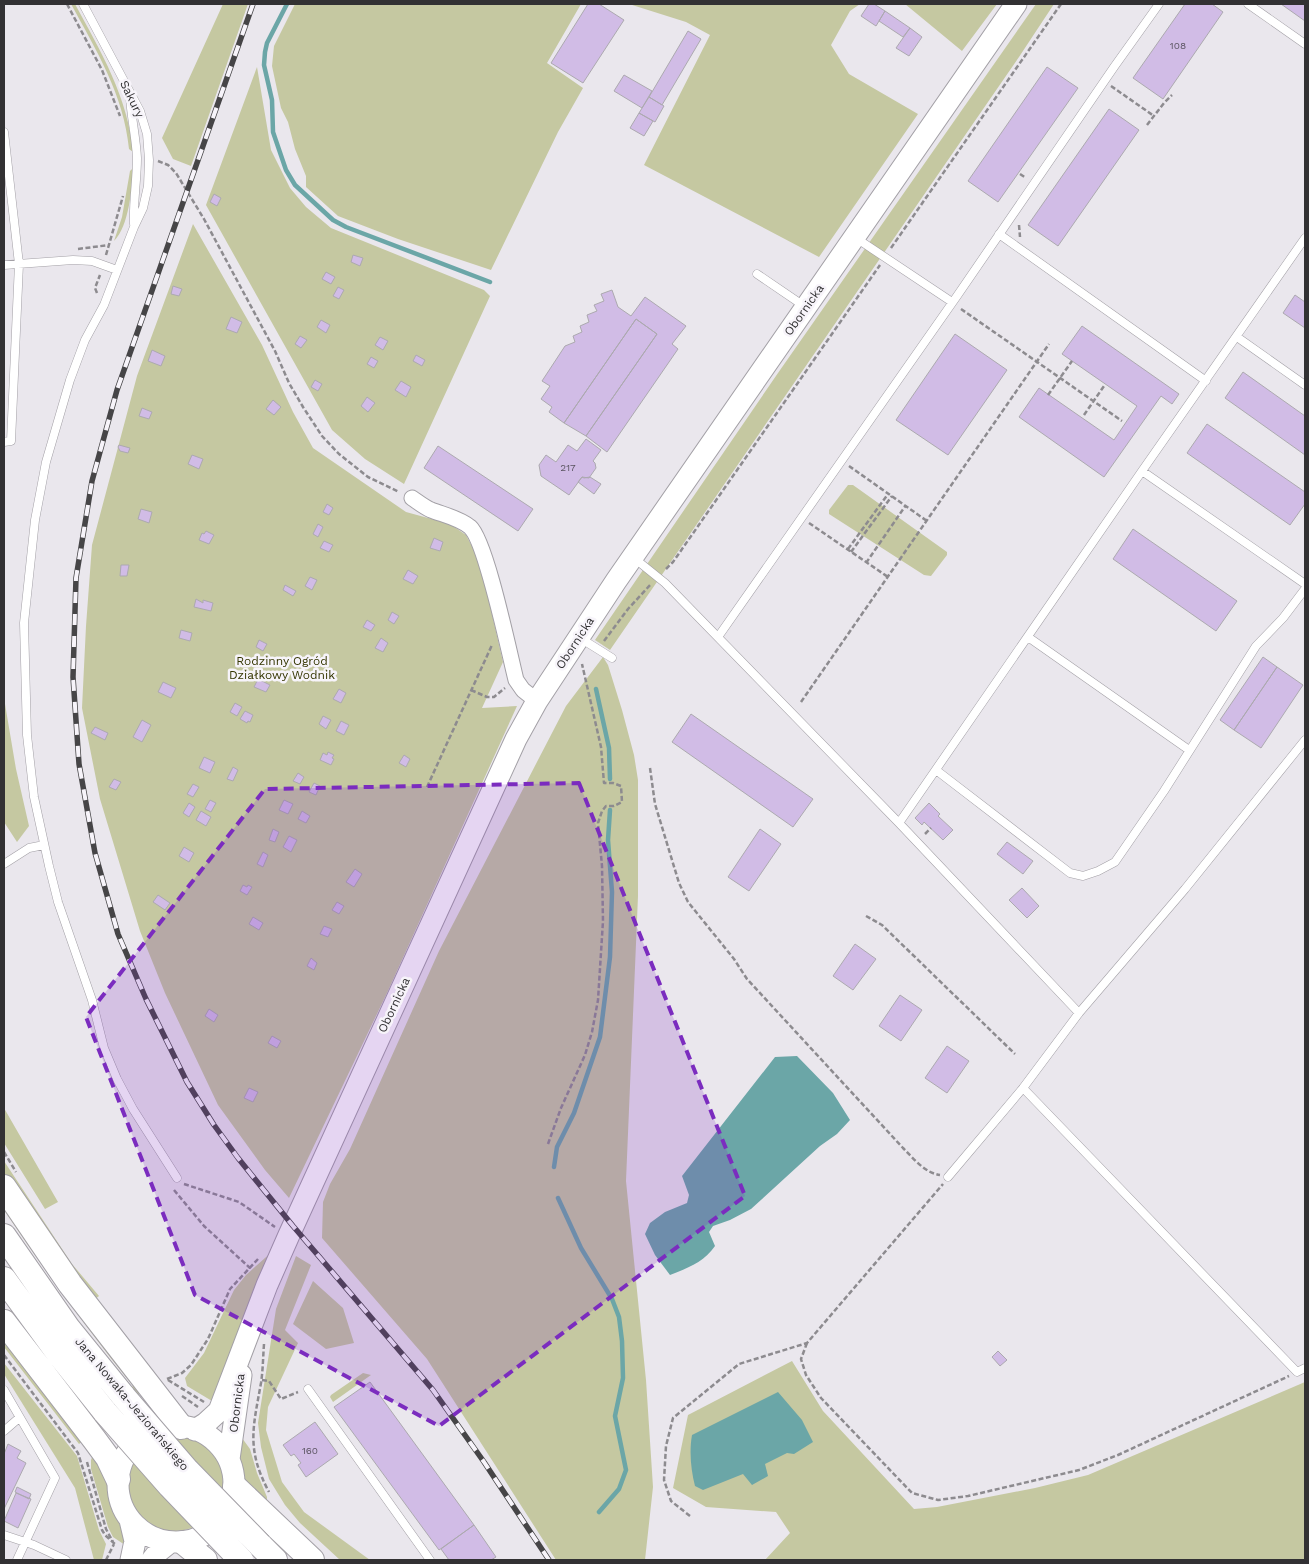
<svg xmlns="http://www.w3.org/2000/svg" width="1309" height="1564" font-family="'Work Sans',sans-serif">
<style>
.green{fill:#c5c8a1}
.water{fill:#6ba6a7}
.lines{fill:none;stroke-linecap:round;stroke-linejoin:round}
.stream{stroke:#6ba6a7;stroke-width:4.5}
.building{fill:#d1bce6;stroke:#aca9af}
.service-casing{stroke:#a3a0a6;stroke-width:9}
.minor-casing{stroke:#a3a0a6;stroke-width:17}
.secondary-casing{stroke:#a3a0a6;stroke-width:23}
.primary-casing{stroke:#a3a0a6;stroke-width:26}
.path{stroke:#8d8b8f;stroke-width:2.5;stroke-dasharray:5 2.5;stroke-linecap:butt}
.service{stroke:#fff;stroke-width:8}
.minor{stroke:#fff;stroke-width:15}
.secondary{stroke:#fff;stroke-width:21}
.primary{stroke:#fff;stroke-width:24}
.rail-casing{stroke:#464547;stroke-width:5.5}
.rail{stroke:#f7f4fa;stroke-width:4;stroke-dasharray:11;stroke-linecap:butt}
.primary-bridge-casing{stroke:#a3a0a6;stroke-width:26;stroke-linecap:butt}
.primary-bridge{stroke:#fff;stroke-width:24}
.marked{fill:#7b2cbf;fill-opacity:0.2;stroke:#7b2cbf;stroke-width:4;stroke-dasharray:10 6;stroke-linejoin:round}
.labels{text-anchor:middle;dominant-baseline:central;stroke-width:5;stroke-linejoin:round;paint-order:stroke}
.number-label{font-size:10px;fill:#5a5460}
.street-label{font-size:12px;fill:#323133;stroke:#f7f4fa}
.park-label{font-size:12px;fill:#343500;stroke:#f7f4fa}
</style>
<rect width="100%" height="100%" fill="#eae7ed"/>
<path class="green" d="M71,4H75C101,52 128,97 133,152L129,149C124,95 96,50 71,4Z
M223,4H248L191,166L173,159L162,138Z
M295,4H581L547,63L583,88L558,132L491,270L398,239L338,216L306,187V176L295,149L288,122L281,108L272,66L274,46Z
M629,4H860L850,11L831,45L849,74L918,114L819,257L644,165L710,35L686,22Z
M905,4H997L962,51Z
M1036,4H1054L1019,57L610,650L595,640L778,373Z
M257,67L271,150L290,188L306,207L331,228L484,290L490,296L404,484L365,459L332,430L206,205Z
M133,168C132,189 129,226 114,241L122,217L130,171Z
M193,224L262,345L293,412L313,448L406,512L450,524L466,535L480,562L503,662L482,708L517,706L387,993L289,1198L265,1170L218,1105L165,993L140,931L100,799L82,708L86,626L92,545L137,376Z
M848,485H853L947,552V555L931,576L924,575L829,514V510Z
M603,657L608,665L622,710L634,755L638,780V896L626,1181L646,1380L653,1487L645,1560H556L427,1359L322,1238L323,1202L330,1184L350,1149L439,951L566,706Z
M4,698L16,769L29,826L17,842L4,822Z
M4,1108L58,1202L45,1209L4,1143Z
M4,1161L72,1264L99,1296L94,1300L4,1177Z
M4,1203L142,1392L138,1395L132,1387L133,1386C87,1329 45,1271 4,1210Z
M274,1250L217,1404L187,1386L185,1378L204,1353L234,1290L246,1275Z
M296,1256L311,1265L285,1330L298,1343L268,1407L266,1430L282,1482L304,1512L370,1560H340L300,1523L285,1505L269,1479L261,1447L258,1423L276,1309Z
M313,1281L343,1308L354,1343L326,1349L293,1324Z
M4,1333L85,1439L79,1444L4,1347Z
M792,1361L823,1411L914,1509L937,1507L1035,1488L1088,1475L1305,1382V1560H765L790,1533L776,1512L706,1507L673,1488L688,1415Z
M4,1363L77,1456L99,1530L106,1544L102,1560H94L75,1488L4,1374Z
M363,1373L371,1375L333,1402L330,1397L331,1395Z
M127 1483a48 48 0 1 1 96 0a48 48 0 1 1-96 0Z
M242,1438L250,1449L257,1473L267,1497V1502L245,1482L240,1457Z
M93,1455L108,1476L109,1500L124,1534L125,1545L113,1537L108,1527L91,1469V1460Z"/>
<path class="water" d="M797,1056L833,1093L850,1120L837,1134L820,1146L751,1209L730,1220L713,1226L709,1232L715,1246C704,1262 688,1268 670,1275L655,1255L645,1234L650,1223L665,1212L687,1203L689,1195L682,1176L775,1057Z
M778,1392L802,1420L813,1442L794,1454L787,1453L765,1464L768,1476L752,1485L743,1474L703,1490L695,1486C691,1470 689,1452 692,1435Z"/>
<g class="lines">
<path class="stream" d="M287,4L267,43L265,52L264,65L272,100L273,132L286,170L295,185L333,220L346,227L490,282
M596,689L609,748L610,779
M554,1167L557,1147L574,1113L600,1037L610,957L612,892L608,840L610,810
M558,1198L581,1248L612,1299L619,1317L622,1341L623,1378L615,1416L626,1470L619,1489L599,1512"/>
</g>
<path class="building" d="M588,4H599L624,20L583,83L551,63Z
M869,4H874L885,11L876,26L861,16Z
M1185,4H1212L1223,12L1163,99L1133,78Z
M1281,4H1305V21Z
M885,11L910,28L903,37L879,21Z
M910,28L922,37L909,56L896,48Z
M688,31L701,39L662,105L649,97Z
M1047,67L1078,88L998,202L968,181Z
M624,75L652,91L642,108L614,91Z
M649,97L664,106L655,122L639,113Z
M1109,109L1139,130L1058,246L1028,225Z
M639,113L653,121L644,136L630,128Z
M214,194L221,198L217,206L210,202Z
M353,255L363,258L360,266L351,262Z
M326,272L335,277L331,284L322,279Z
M173,286L182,289L179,296L171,294Z
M338,287L344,290L339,299L333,296Z
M612,290L618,307L631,316L645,297L686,326L672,344L678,349L607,452L586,436L657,334L636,319L564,423L549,412L552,407L541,399L550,386L542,381L565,346L575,342L573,336L582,332L580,326L589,322L587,315L597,311L594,305L604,301L601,294Z
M1295,295L1305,302V328L1283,313Z
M231,317L242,322L237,333L226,329Z
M636,319L657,334L586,436L564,423Z
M321,320L330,325L326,333L317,327Z
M1082,326L1179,394L1172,404L1161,396L1104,477L1019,417L1039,388L1114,440L1137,406L1062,354Z
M955,334L1007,370L948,455L896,420Z
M300,336L307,340L301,348L295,344Z
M380,337L388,341L383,350L375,345Z
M152,350L165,356L161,366L148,361Z
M416,355L425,360L422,366L413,361Z
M371,357L378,361L374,368L367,364Z
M1243,372L1305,416V455L1225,398Z
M315,380L322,384L318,391L311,387Z
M401,381L411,387L406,397L395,390Z
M367,397L375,403L368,412L361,406Z
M273,400L281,407L274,415L266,409Z
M142,408L152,412L149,419L139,416Z
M1207,424L1305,492V504L1290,525L1187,453Z
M586,439L601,450L593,461L595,463L596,468L589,478L582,477L569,495L541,476L539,465L546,455L556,462L568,445L577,451Z
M119,445L130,448L128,453L120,451L118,447Z
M438,446L533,509L518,531L424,468Z
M192,455L203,459L199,469L188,464Z
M582,477L584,478L590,477L601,484L594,494L578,482Z
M327,504L333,508L329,515L323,512Z
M141,509L152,512L149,523L138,519Z
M318,524L323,527L318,537L313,534Z
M1133,529L1237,601L1216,631L1113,559Z
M206,531L214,535L209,544L199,540L202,533L204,534Z
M434,538L443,542L440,551L430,548Z
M324,541L333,545L329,552L320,548Z
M121,565H129L127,576H120Z
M408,570L418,576L413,584L403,579Z
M310,577L317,580L312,590L305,586Z
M285,585L296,591L293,596L283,590Z
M196,599L203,603V600L213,603L211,611L194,607Z
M392,612L399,616L394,624L388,620Z
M367,620L375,625L371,631L363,627Z
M181,630L192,633L190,641L179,638Z
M381,638L388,643L383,652L375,648Z
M259,640L267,644L263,651L256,647Z
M1263,657L1277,667L1234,730L1220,720Z
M1277,667L1303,685L1261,748L1234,730Z
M258,679L270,685L266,692L254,687Z
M163,682L176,688L171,698L158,692Z
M339,689L346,693L341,703L333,699Z
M235,703L242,707L237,716L230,712Z
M245,711L253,715L250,722L248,721L247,723L240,719Z
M691,714L813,799L793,827L672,742Z
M323,716L331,720L326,729L319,724Z
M142,720L151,725L142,742L133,737Z
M341,721L349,725L344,735L336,731Z
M95,727L108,733L105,740L91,733Z
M328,752L334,755L332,758L334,759L331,765L320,760L323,753L327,755Z
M404,755L410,759L406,767L399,763Z
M204,757L215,762L210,773L199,768Z
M233,767L238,770L233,781L227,779Z
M298,773L304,777L300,784L293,781Z
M114,779L121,782L116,790L109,787Z
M314,783L320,786L316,795L309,792Z
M193,784L199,787L193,797L187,794Z
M210,800L216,803L211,812L205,809Z
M284,800L293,804L288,814L279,810Z
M189,803L195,807L189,817L183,813Z
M929,803L940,814L938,816L953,830L943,840L924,822L922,825L915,818Z
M201,811L211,817L206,826L196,820Z
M302,811L310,816L306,823L298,819Z
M273,829L279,832L275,842L269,840Z
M760,829L781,844L749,891L728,877Z
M289,836L297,840L291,852L283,847Z
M1007,842L1033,861L1023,874L997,854Z
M184,847L194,853L189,862L179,856Z
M263,852L268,855L263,867L257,864Z
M355,869L362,874L354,887L346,882Z
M243,885L247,887L248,885L252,887L247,895L240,891Z
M1022,888L1039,906L1027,918L1009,900Z
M158,895L170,903L165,910L153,902Z
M337,902L344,906L339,914L332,910Z
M253,917L263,923L259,930L249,924Z
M324,926L332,929L328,937L320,934Z
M855,944L876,959L853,990L833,976Z
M311,958L317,963L314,970L307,966Z
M900,995L922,1010L901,1041L879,1026Z
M209,1009L218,1015L214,1022L205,1016Z
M272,1036L281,1041L277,1048L268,1043Z
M947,1046L969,1061L947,1093L925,1078Z
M249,1088L258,1092L253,1102L244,1098Z
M998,1351L1007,1360L1000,1366L992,1357Z
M370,1382L474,1525L439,1550L334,1407Z
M315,1422L338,1454L306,1477L298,1465L301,1463L294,1454L291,1456L283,1445Z
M8,1444L21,1451L17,1458L26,1463L4,1509V1454Z
M17,1487L31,1494L29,1499L15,1492Z
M16,1493L31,1499L18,1528L4,1521Z
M474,1525L496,1557L491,1560H449L441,1549Z"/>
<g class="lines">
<defs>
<path id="service" d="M83,4L140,111L147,134L149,160L148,186L143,208L134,227L104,305L85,340L70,380L46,462L35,520L24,623L27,735L34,797L49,866L58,902L92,1000L104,1048L117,1079L133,1109L177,1178
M1248,4L1305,44
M130,96C131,117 136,137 137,158C137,180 133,202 134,224
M4,132L19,264L11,441L4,442
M999,234L1206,381
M856,238L952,302
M4,265L73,260L92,261L117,270
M757,274L804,306
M1237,337L1305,385
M1142,471L1305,584
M634,558L665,583L899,823L1079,1013
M718,637L957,296L1114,67L1159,4
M1028,637L1189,750
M580,638L612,658
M936,770L1070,873L1083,876L1098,871L1115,862L1164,791L1256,646L1283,618L1305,589
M899,823L1142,471L1305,238
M4,864L29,848L44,845
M1023,1088L1297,1372L1305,1368
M948,1177L1023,1088L1079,1013L1185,889L1305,740
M308,1389L430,1560
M4,1390L55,1478L17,1560
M4,1431L19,1418
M4,1535L34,1545L66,1560"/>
<path id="minor" d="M412,498C418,502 424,507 431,510C444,515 459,518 470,527C486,541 509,652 516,680L523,690L537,701"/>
<path id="secondary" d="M118 1484a58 58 0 1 1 116 0a58 58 0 1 1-116 0Z
M195,1430L206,1423L219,1411L267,1285L289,1235L516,739L537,701L616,581L1016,4
M229,1459L241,1375
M130,1520L135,1541L131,1560
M152,1560L159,1551L169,1543"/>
<path id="primary" d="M4,1187L70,1284L181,1427
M4,1236L68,1328L124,1397
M4,1279L58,1353L105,1412
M4,1322L94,1439L108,1458L118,1479
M235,1487L312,1560
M184,1543L205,1560
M260,1545L275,1560"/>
</defs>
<use href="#service" class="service-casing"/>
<use href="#minor" class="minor-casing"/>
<use href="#secondary" class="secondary-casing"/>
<use href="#primary" class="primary-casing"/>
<path class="path" d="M67,4L102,70L120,116
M1111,86L1154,116
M1147,125L1164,103L1172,95
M158,161L168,165L176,173L204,219L275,351L289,383L303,407L322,436L339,454L368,477L399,492
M1020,174L1026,178
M1019,225L1020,237
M891,248L1061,4
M78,249L109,245
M106,255L123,196
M97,293L95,288L100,275
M961,309L1122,421
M1048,395L1072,361
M1084,415L1104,386
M849,466L927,521
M809,523L888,577
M848,549L888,494
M851,552L892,496
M866,563L906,505
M666,569L673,562L880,265
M604,641L628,609L651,584
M471,690L487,697H494L505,688
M801,702L1049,344
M650,768L655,804L679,883L688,902L734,959L747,979L903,1148C914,1159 925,1173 940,1175
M427,787L492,645
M925,834L931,828
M866,916L882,925L1015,1054
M548,1144L561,1108L585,1055L592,1032L598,1000L603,921L602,866L598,823L602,811L606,806H614L622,802L621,786L613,783H604L601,747L582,664
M4,1152L16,1172
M184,1184L239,1202L275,1227
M174,1190L204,1226L250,1268
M807,1343L801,1359L806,1375L821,1398L912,1493L938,1500L968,1496L1079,1470L1118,1455L1289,1376
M264,1344C263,1357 263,1370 261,1383C253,1428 246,1449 269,1492
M4,1355L78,1453L102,1530L105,1535L116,1545
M167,1379L182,1373L191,1365L208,1339L230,1289L258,1259
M168,1380L204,1402
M262,1380L269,1381L281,1399L298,1392
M182,1396L198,1407
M87,1462L106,1529L113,1542
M690,1516L671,1501L664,1480L666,1446L673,1418L739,1364L807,1343L943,1184
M106,1560L114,1544"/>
<use href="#service" class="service"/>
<use href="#minor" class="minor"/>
<use href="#secondary" class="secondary"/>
<use href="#primary" class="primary"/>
<defs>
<path id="rail" d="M253,4L117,390L92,481L76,578L73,677L79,764L95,853L118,934L146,999L187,1082L214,1125L238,1158L293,1226L433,1390L484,1462L549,1560"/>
</defs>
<use href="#rail" class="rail-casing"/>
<use href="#rail" class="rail"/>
<defs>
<path id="primary-bridge" d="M124,1397L186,1469L260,1545
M105,1412L170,1486L241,1560"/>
</defs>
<use href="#primary-bridge" class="primary-bridge-casing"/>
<use href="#primary-bridge" class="primary-bridge"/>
</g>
<path class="marked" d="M579,783L745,1196L439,1426L195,1295L86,1017L265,789Z"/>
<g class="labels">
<g class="number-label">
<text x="1178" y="45">108</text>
<text x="568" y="467">217</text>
<text x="310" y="1450">160</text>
</g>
<g class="street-label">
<text transform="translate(132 99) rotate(64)">Sakury</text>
<text transform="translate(804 310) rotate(-55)">Obornicka</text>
<text transform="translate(575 643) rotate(-57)">Obornicka</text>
<text transform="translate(394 1005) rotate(-65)">Obornicka</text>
<text transform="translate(237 1403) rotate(-83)">Obornicka</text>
<text transform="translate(132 1404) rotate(50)">Jana Nowaka-Jeziorańskiego</text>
</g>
<g class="park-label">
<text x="282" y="661">Rodzinny Ogród<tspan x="282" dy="14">Działkowy Wodnik</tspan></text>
</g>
</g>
<rect width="1309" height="1564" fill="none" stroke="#323133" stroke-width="10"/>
</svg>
